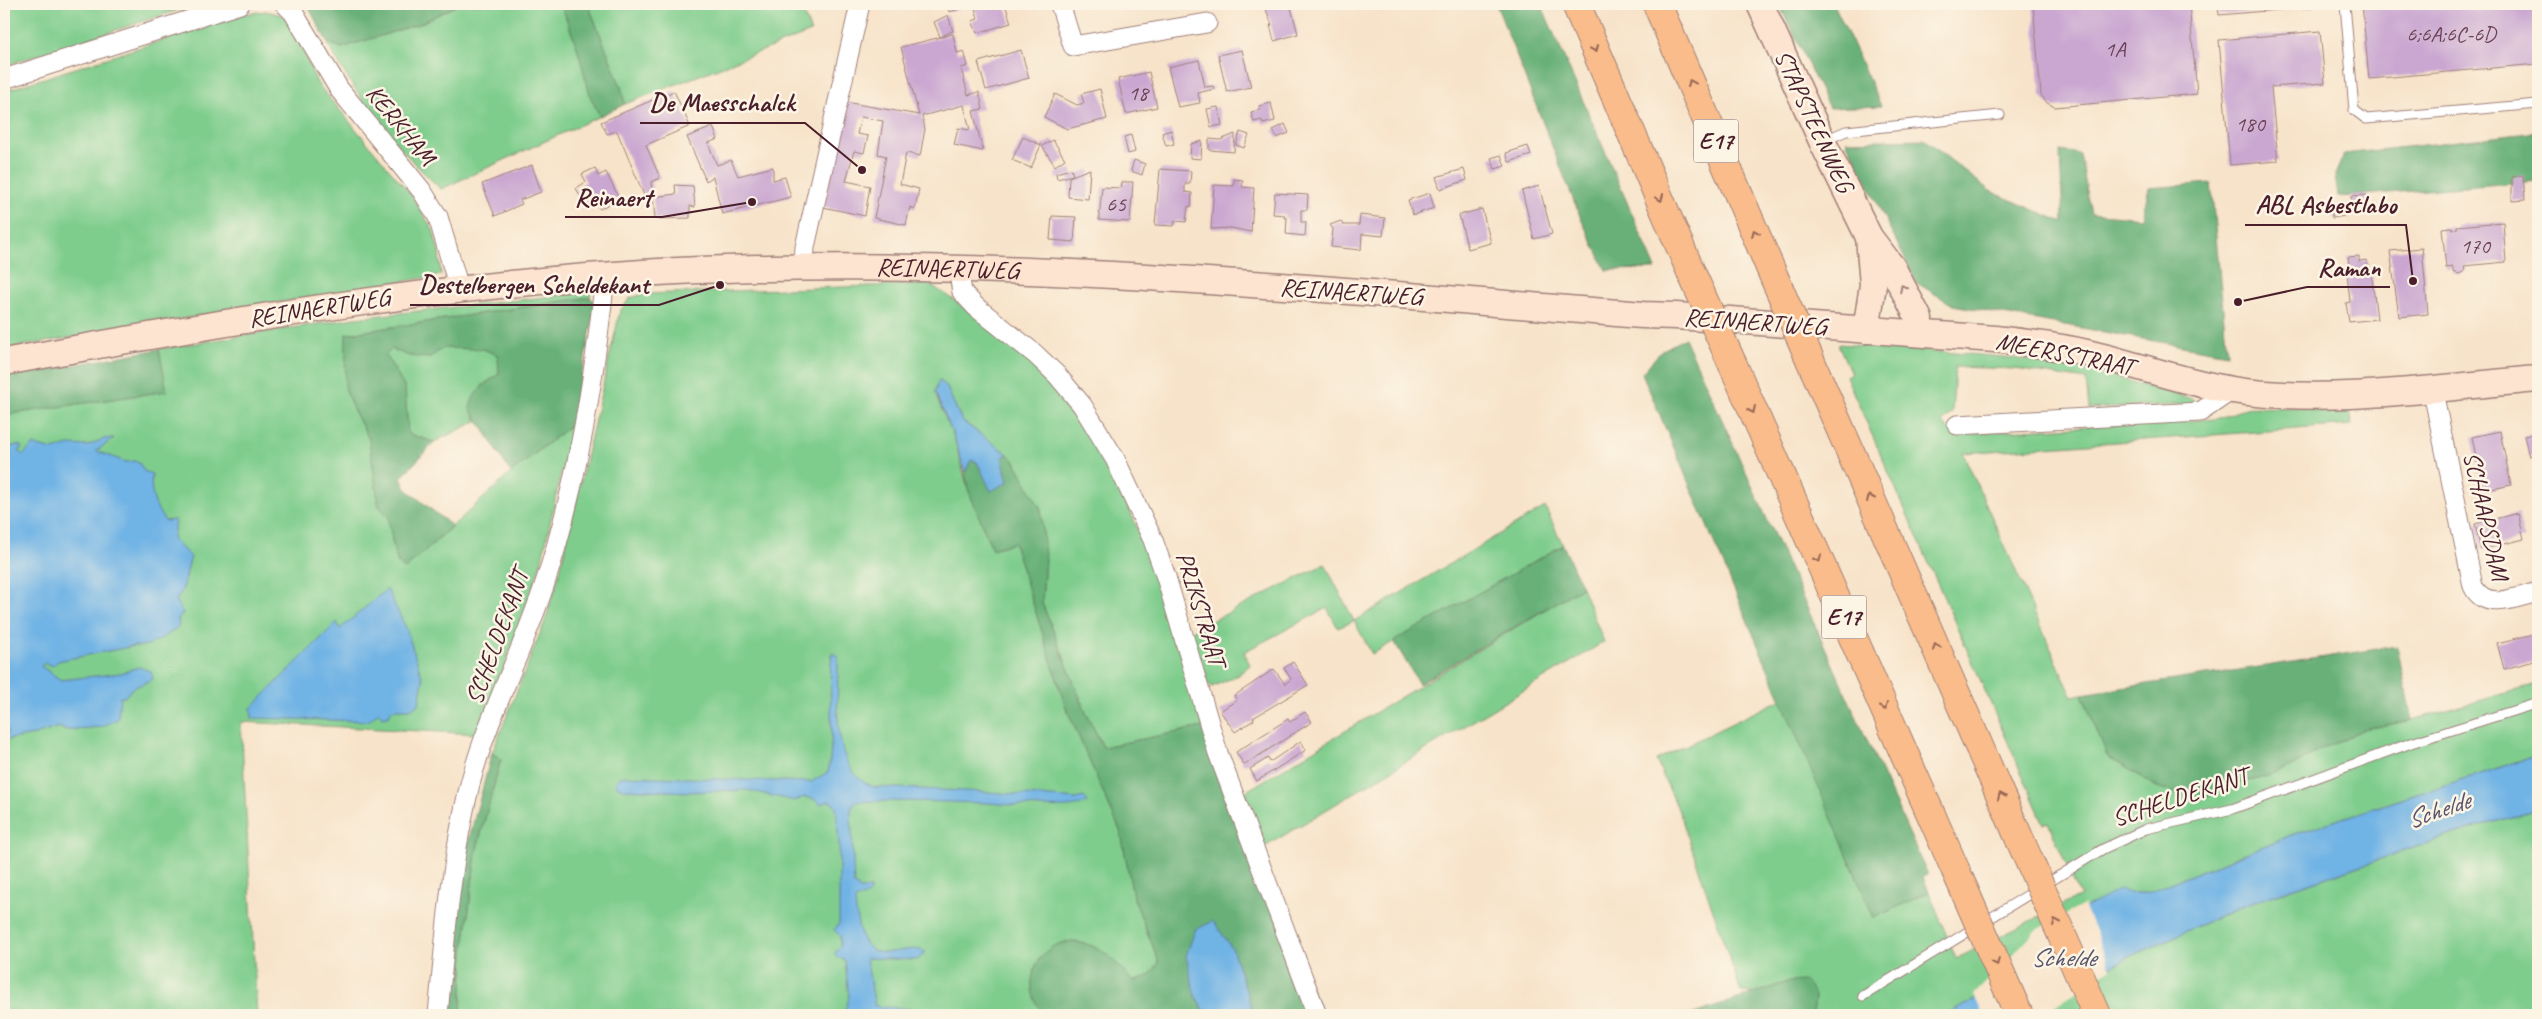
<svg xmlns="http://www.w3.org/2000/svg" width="2542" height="1019" font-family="Caveat,sans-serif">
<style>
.green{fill:#7fcd8d;stroke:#64765c}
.forest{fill:#67b078;stroke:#586852}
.water{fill:#70b3e5;stroke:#5d6988}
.pier{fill:#f7e3c9}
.building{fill:#caa7d1}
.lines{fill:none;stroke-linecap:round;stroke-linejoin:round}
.lane-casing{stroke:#a0817a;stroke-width:11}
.street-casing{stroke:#a0817a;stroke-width:21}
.secondary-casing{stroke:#a0817a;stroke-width:29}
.highway-casing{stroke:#a0817a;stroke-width:30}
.lane{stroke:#fff;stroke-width:9}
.street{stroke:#fff;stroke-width:19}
.secondary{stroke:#fde4d0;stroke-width:26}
.highway{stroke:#f9bc8a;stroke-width:28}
.highway-bridge-casing{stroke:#a0817a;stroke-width:30;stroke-linecap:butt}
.highway-bridge{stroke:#f9bc8a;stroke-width:28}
.oneway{stroke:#996656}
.oneway2{stroke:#a4827e}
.labels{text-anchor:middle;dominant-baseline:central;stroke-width:5;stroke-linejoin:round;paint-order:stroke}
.number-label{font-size:22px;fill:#6a4154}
.shield{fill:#fcf5e5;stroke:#7f5f63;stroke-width:1}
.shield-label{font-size:24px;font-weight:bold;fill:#4a1f2b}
.street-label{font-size:25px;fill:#4a1f2b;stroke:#fcf5e5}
.water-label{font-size:26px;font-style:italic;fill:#57536c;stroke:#fcf5e5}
.leader{fill:none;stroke:#4a1f2b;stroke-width:2}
.callout-dot{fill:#4a1f2b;stroke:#fcf5e5;stroke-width:2}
.callout-label{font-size:26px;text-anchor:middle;font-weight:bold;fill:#4a1f2b;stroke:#fcf5e5;stroke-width:5;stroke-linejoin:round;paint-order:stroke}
</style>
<rect width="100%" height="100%" fill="#fcf5e5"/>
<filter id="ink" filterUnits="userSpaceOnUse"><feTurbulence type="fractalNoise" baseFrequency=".02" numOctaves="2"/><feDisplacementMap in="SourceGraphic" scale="10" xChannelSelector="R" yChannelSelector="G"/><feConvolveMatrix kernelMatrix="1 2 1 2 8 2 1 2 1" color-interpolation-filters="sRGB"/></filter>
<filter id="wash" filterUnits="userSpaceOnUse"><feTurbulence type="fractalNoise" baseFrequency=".0096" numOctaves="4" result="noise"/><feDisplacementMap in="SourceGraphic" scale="20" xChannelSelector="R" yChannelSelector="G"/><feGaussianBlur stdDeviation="1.12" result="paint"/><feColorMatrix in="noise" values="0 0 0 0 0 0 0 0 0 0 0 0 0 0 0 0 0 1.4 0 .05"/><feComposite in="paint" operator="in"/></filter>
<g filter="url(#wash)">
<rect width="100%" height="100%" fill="#f7e3c9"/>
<path class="green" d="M4,4H197L4,66Z
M459,4H561L577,47L591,98L600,116L441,189C398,151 353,93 327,42L341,48L419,24Z
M588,4H802L800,5L811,32L625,104L621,87Z
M266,11L282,15L292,25L317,83L412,196L433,230L439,252L441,275L4,349V91L244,14Z
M927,284C951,295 962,307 983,322C1009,341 1036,363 1057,387C1076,409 1091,435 1105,461C1152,547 1176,634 1203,727L1103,747L1086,713L1042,603L1045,557L1041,510L1014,460L962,421L946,386L939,380L937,399L954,437L968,489L992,549L1014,542L1065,705L1121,833L1133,896L1159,962C1153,973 1146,980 1133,981L1100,949L1066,941L1040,1010L1047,1015H461L464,949L476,852L501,759L492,753L545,621L560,571L620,311L630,298L644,294Z
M591,292L590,297L346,334L352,407L369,439L379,507L388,516L394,551L398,563L405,569L511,473L572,424L541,564L480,734L241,722L257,1015H4V415L166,391L159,349L355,318Z
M1838,344L2005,357L2082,368L2193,399V404L2089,409L2086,380L2016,369L1955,367L1952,413L1942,422L1953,434L2216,419L2250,407L2350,409L2352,425L1963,453L2072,696L2082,694L2107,756L2157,787L2211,796L2231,784L2258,779L2288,769L2320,750L2364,729L2412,720L2538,684V755L2294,834L2146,893H2128L2038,932L1974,1000L1948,1015H1813L1815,996L1787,982L1758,994L1741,992L1679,811L1656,760L1782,699L1874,918L1929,892L1956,959L2080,896L2048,822L2044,824L1846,376L1851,373Z
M443,348L483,349L498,355L499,374L483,385L470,408L477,421L434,442L408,434L405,388L386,355L392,349L409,356Z
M1545,507L1563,545L1372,654L1354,621L1338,628L1327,608L1244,652L1250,665L1238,675L1212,687L1206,682L1190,632L1325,564L1354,621Z
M1582,587L1604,642L1263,848L1240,795Z
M2538,810V1015H2037L2110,966L2241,906L2475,827Z"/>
<path class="forest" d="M307,4H459L419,24L341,48L327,42Z
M561,4H588L621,87L625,104L600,116L591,98L577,47Z
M1496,4H1541L1656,269L1606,270L1581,219Z
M1779,4H1834L1881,106L1829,108Z
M2538,132V181L2338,197L2335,175L2344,154Z
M1924,139L1990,191L2063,222L2060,151L2080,154L2091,213L2142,218L2149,188L2211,183L2227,354L1953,305L1917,283L1846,141Z
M590,297L596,303L572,424L511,473L470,408C473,391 485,384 499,374L498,355L483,349L443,348L429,358L409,356L392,349L386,355L405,388L408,434L434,442L401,478L406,489L452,526L405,569L398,563L394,551L388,516L379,507L369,439L352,407L345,388L346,334Z
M1685,338L1928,875L1923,877L1929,892L1874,918L1642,373L1661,351Z
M159,349L167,391L4,415V378Z
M1008,454L1014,460L1041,510L1045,557L1042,603L1086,713L1103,747L1203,727L1322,1015H1254L1232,948L1195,995L1207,1015H1047C1019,995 1032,947 1066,942C1074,940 1092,945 1099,949C1111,955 1123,971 1133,981C1146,980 1153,973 1159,962L1133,896L1121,833L1065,705L1014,543L992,549L968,489L965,472L971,460L977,462L991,490L1008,482L1002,458Z
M1563,545L1582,587L1419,684L1394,641Z
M2397,646L2412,720L2364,729L2320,750L2288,769L2258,779L2231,784L2211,796L2195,799L2157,787L2107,756L2082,694Z
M492,753L501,759L476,852L464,949L461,1015H447L450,966L465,854Z
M1805,981L1815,996L1813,1015H1691L1787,982Z"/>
<path class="water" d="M939,380L946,386L962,421L1008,454L1002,458L1008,482L991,491L977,462L971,460L965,472L954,437L935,392Z
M114,438L96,451L126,462L135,461L140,464L144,471L152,474C149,490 155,508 165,521L175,520L173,540L191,557C185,573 187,586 176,601L183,613L178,619L179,626C166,636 151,648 134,646L58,661L53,666L45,663L41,666L61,680L121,673L138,667L151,671L153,679L131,689L125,697H120L118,719L101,727L64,730L59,727L35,735L4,740L8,733L6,722L4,720V449L17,445L22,447L19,452L23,455L33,445L54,450L69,445L87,446L104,439Z
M387,589L406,628L423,680L419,704L410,709H393L388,716L382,717L379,712L369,721L252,718L251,708L337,622L340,629Z
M832,652L838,657C839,697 828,771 874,787L987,792L1076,799L1084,797L1088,802C1071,813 1009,804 986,803C942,802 898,800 855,802L851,810L854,885L860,889H870L869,894L855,900C857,924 859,958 892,952C905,950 914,947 926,952L917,960L866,958L875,1006L924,1010L921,1015L844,1014L849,997L845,960L836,957L835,953L840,947V936L834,930L839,924V845L836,806L829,801L821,804L814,799L804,797L795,801L747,790L688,792L622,789L615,785L617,779L624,776L811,782L828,772C836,733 827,692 832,652Z
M2538,755V810L2475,827L2241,906L2110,966L2037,1015H1948L1974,1000L2038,932L2121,889L2128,893H2146L2294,834Z
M1213,921L1232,948L1254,1015H1207L1195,995L1186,956L1195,930Z"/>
<path class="pier" d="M2084,905L2111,968L2041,1015H1983L1974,995L2036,930Z"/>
<g id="blocks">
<path class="building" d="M947,4H959L960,9L949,12Z
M974,4H1014L1006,7L1011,23L977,33L972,21L978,19Z
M1264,4H1290L1298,34L1274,41L1270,25H1272Z
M2033,4H2189L2197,94L2055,107L2047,103L2041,95Z
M2218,4H2312V7L2219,15Z
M2362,4H2538V64L2369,79Z
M948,15L953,31L940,37L934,22Z
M2320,31L2325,83L2271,87L2278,161L2230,165L2219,40Z
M953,34L957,53L964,51L968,66L961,68L968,95L979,92L983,109L973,111L983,151L954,145L958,128L970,130L964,105L922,116L925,129L920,156L906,153L900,184L919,189L915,209L910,207L906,225L874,218L886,156L878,154L883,121L861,117L857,134L868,136L864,153L854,151L846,181L870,186L865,216L823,207L845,102L919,115L901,47Z
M1021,50L1029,78L986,90L978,62Z
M1242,50L1251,87L1227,92L1218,55Z
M1199,60L1205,87L1213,86L1214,89L1198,93L1200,103L1178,107L1168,67Z
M1149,72L1157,107L1126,114L1118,79Z
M1100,89L1107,119L1067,129L1044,117L1055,94L1077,105L1084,103L1081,94Z
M674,91L690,126L646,145L660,178L651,182L653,197L646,200L617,131L607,134L601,122Z
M1271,103L1275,121L1263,124L1262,120L1254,122L1251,112L1260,110L1259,106Z
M1218,107L1222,125L1211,127L1207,109Z
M1285,124L1289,133L1277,138L1273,130Z
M713,127L718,139L708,143L717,165L731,160L738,176L773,167V180L785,177L791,197L722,214L713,177L706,181L687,137Z
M1171,130L1174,144L1166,146L1162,133Z
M1240,132L1249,135L1244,148L1236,145Z
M1235,134L1234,152L1209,150V139L1220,140Z
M1131,135L1135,152L1128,154L1124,137Z
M1023,137L1041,145L1031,168L1012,160Z
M1053,140L1065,159L1055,166L1042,146Z
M1202,141L1201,159L1190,158L1191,144Z
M1528,146L1531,155L1509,162L1506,153Z
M1501,155L1505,166L1495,169L1491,158Z
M1134,160L1145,164L1142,175L1131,171Z
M532,165L541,192L520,200L522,204L495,216L482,184Z
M595,168L598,176L606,172L619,198L600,209L597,205L587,210L576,188L586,182L582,174Z
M1071,169L1073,175L1057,179L1056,173Z
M1090,169L1088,199L1068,197L1069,177Z
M1160,169L1191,171L1190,184H1185V192L1192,193L1191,207L1188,206L1186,222L1175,221L1174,226L1155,225Z
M1464,169L1467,180L1440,189L1436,177Z
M2523,175L2525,200L2512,201V177Z
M1234,179L1243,180L1242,187L1254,188L1251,232L1231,228L1211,229L1214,185L1234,186Z
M1122,182H1133L1130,222L1099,220L1102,187L1121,188Z
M675,185L693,186L695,207L690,206V218L655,219L653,197L676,194Z
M1539,186L1552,234L1534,239L1522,191Z
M1275,193L1308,195L1307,210H1301V222H1306L1305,236L1286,234L1287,218H1284L1285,215L1273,214Z
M1430,193L1434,208L1413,215L1408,200Z
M2367,195L2368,202L2352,203L2351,196Z
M2344,207L2345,216L2332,218L2331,208Z
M1482,209L1491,243L1468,249L1459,215Z
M1360,215L1385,218L1383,236L1362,234L1361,250L1331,247L1333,229L1330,225L1341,221L1343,225H1359Z
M1052,216L1076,217L1074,242L1050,240Z
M2503,222L2506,262L2464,266L2465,271L2459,274L2453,272V267L2446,268L2442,228L2452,227L2453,230L2457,229V226Z
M2422,248L2428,314L2399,317L2390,251Z
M2359,256V261L2367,260L2369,270H2371L2377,319L2349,322L2346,303L2350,302L2347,273H2350L2348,257Z
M2500,431L2511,485L2483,491L2472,437Z
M2538,433V454L2529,456L2524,436Z
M2538,509V524H2537L2535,510Z
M2518,513L2524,539L2481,550L2475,524Z
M2538,633V660L2504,669L2497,643Z
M1293,662L1308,685L1253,718L1254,720L1235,732L1220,711L1237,700L1234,696L1274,669L1285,684L1291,679L1284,668Z
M1305,712L1312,722L1244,765L1236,752L1288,719L1290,722Z
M1301,741L1306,750L1257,781L1250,769L1268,758L1270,762Z"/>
</g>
</g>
<g filter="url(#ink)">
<use href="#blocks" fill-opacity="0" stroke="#a0817a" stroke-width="1"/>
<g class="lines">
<defs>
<path id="lane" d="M2345,4L2354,110L2366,119L2538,104
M1823,141L1846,131L2000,115
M1863,996L2103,849L2146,829L2232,809L2411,743L2538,703"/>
<path id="street" d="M285,4L293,12L339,89L422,191L438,217L459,288
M1060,4L1073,46L1207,23
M4,79L240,4
M804,267L805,247L860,4
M958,268L962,292L976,307L1035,354L1057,375L1082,405L1115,459L1153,540L1166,577L1218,753L1317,1015
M2432,387L2473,586C2485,612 2517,597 2538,592
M1957,425L2200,412L2232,390
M438,1015C445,938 451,860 470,784C488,715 523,651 545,583C576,488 595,375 605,276"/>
<g id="secondary">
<path d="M1760,4L1822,141L1869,237L1892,267L1919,319L1917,333"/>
<path d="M1866,330L1873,285L1869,237"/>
<path id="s1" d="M4,362C243,318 482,277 726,269C1032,259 1338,291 1643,315L1676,316L1995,339C2030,343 2065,347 2099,356C2144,367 2187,383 2232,390C2330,405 2439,387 2538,379"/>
</g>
<path id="highway" d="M1576,4L1691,272
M1657,4L1774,277
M1733,365L1955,869
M1815,371L2020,840"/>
</defs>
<use href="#lane" class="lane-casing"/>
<use href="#street" class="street-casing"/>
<use href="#secondary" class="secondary-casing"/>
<use href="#highway" class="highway-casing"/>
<use href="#lane" class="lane"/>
<use href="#street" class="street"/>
<use href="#secondary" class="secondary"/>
<use href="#highway" class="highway"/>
<defs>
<path id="highway-bridge" d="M1691,272L1733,365
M1774,277L1815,371
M2020,840L2097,1015
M1955,869L2019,1015"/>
</defs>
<use href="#highway-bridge" class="highway-bridge-casing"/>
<use href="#highway-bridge" class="highway-bridge"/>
</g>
<defs><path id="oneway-chevron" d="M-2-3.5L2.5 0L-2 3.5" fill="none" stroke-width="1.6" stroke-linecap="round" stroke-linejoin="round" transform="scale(1.25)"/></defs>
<g class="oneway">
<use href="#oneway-chevron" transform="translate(1595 49) rotate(67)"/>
<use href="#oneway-chevron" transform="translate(1691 83) rotate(-113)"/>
<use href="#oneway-chevron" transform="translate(1660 198) rotate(67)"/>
<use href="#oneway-chevron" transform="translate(1755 233) rotate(-113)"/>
<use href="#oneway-chevron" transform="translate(1752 410) rotate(66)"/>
<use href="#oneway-chevron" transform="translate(1870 498) rotate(-114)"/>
<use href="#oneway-chevron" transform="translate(1818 559) rotate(66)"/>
<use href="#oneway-chevron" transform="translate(1936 647) rotate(-114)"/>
<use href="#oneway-chevron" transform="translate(1884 707) rotate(66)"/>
<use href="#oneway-chevron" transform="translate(2001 796) rotate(-114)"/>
<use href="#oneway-chevron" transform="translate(2056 922) rotate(-114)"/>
<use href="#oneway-chevron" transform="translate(1996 962) rotate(66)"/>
</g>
<use class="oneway2" href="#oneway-chevron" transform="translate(1903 288) rotate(-117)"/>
</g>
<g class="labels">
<g class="number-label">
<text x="2451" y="34">6;6A;6C-6D</text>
<text x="2115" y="49">1A</text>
<text x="1138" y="93">18</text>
<text x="2250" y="124">180</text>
<text x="1116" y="204">65</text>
<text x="2475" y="246">170</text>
</g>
<g class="shield">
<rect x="1693.5" y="119.5" width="45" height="43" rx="4"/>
<rect x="1821.5" y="595.5" width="45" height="43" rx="4"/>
</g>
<g class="shield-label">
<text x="1716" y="141">E17</text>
<text x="1844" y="617">E17</text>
</g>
<g class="street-label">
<text transform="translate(1814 121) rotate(65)">STAPSTEENWEG</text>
<text transform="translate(401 125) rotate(51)">KERKHAM</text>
<text stroke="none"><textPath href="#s1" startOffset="950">REINAERTWEG</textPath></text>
<text transform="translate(1351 292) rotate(4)">REINAERTWEG</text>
<text transform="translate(319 308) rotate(-9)">REINAERTWEG</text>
<text transform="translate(1755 322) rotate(4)">REINAERTWEG</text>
<text transform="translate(2065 354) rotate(11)">MEERSSTRAAT</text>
<text transform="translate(2486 516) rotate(77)">SCHAAPSDAM</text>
<text transform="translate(1201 609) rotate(73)">PRIKSTRAAT</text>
<text transform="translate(497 637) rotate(-70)">SCHELDEKANT</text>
<text transform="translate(2180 797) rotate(-18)">SCHELDEKANT</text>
</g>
<g class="water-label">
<text transform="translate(2438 810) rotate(-19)">Schelde</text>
<text x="2063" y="957">Schelde</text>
</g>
</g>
<path class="leader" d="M862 170L805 123H640M752 202L662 217H565M2413 281L2406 225H2245M2238 302L2307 287H2390M720 285L659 305H410"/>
<g class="callout-dot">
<circle cx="862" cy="170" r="5"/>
<circle cx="752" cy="202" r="5"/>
<circle cx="2413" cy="281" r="5"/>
<circle cx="2238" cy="302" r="5"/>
<circle cx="720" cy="285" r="5"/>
</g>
<g class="callout-label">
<text x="722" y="111">De Maesschalck</text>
<text x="613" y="206">Reinaert</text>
<text x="2326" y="213">ABL Asbestlabo</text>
<text x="2349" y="276">Raman</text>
<text x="534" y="293">Destelbergen Scheldekant</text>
</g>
<rect width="2542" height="1019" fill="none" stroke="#fcf5e5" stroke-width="20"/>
</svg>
